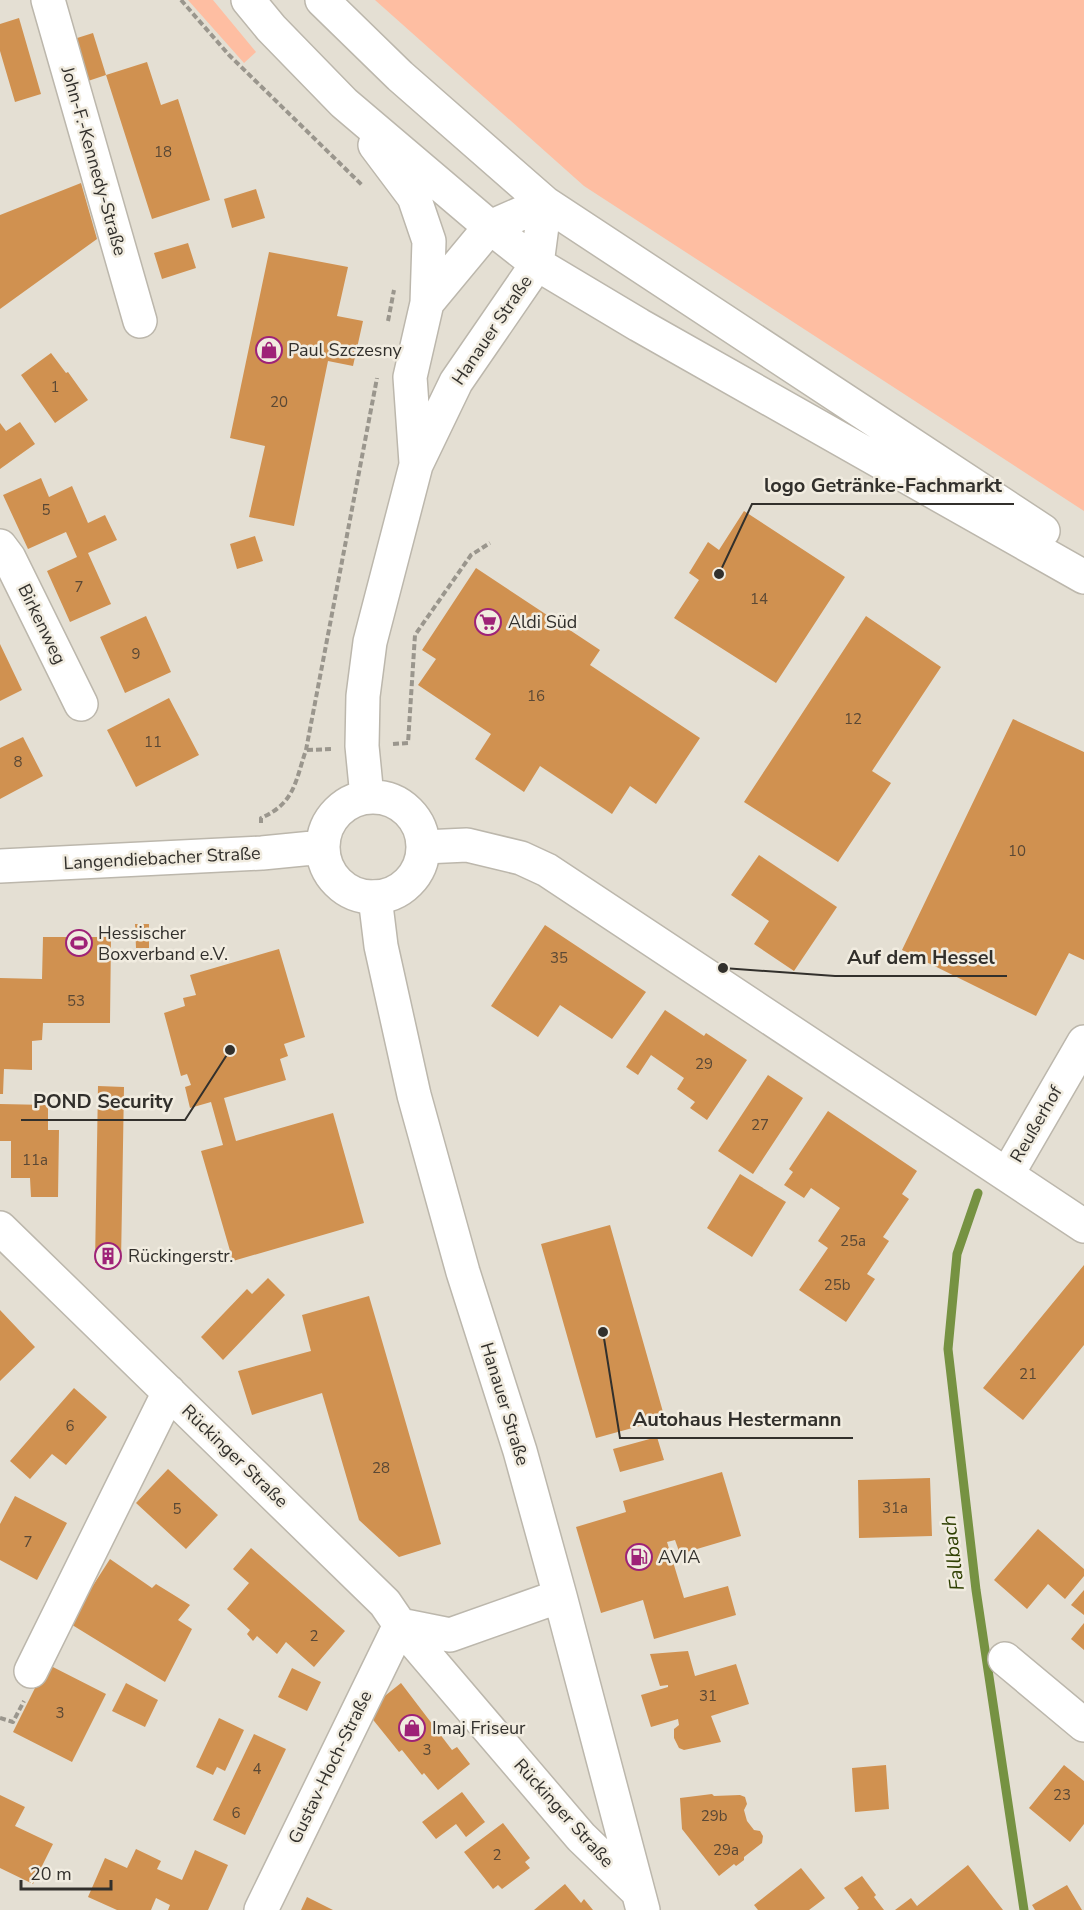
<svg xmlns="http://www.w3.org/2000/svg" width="1084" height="1910" font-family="'Nunito Sans',sans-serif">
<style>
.green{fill:#febea2}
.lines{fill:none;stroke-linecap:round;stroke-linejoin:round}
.stream{stroke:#769242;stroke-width:9}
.building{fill:#d09150}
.street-casing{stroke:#bcb7ac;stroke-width:36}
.secondary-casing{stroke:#bcb7ac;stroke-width:36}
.path{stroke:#9a968d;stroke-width:4;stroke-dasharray:6 3;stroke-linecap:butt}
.street{stroke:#fff;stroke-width:33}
.secondary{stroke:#fff;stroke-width:33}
.labels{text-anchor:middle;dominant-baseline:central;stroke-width:5;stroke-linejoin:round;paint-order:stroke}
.number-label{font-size:15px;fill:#5a4835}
.street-label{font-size:18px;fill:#32302c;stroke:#f1ece0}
.poi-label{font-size:18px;fill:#32302c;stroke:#f1ece0;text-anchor:start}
.water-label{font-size:20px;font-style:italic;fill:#2e3f01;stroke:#f1ece0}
.leader{fill:none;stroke:#32302c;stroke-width:2}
.callout-dot{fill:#32302c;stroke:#f1ece0;stroke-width:2}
.callout-label{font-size:20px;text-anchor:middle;font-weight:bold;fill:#32302c;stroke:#f1ece0;stroke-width:5;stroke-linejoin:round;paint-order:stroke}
</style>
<rect width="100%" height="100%" fill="#e4dfd3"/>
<path class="green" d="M188,0H213L256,52L244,63Z
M375,0H1084V511L584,186Z"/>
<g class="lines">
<path class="stream" d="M978,1193L957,1254L948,1349L976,1590L1024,1910"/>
</g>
<path class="building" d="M19,18L41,94L15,102L0,51V24Z
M93,33L106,75L88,81L74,39Z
M147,62L161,105L178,99L210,200L152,219L106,75Z
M81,183L97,239L0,309V215Z
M256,189L265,218L232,228L224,199Z
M188,243L196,268L162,279L154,253Z
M269,252L348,267L337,316L363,321L353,366L328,361L294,526L249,517L265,446L230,438Z
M51,353L66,373L68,372L88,400L55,423L21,375Z
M20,422L35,444L0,469V423L6,431Z
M41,478L49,497L72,486L88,523L105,515L117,540L88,553L111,604L70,622L47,571L77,557L66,532L28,549L3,495Z
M744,511L845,577L776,683L674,618L699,580L689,573L708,542L719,550Z
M255,536L263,561L237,569L230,544Z
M476,568L600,650L590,665L700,738L656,804L630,786L612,814L540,766L524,792L475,759L491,734L418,685L436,659L422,650Z
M146,616L171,672L125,693L100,637Z
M866,616L941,667L872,771L891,783L838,862L744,802Z
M0,644L22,690L0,701Z
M169,698L199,755L136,787L107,730Z
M1013,719L1084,752V960L1069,953L1036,1016L902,950Z
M23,737L43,776L0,799V748Z
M759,855L837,907L794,971L754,944L769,921L731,895Z
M135,924H149V948H136Z
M545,925L646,992L612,1039L560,1005L538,1037L491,1006Z
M43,937H111L110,1023H43L42,1040L32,1041V1070L4,1069L3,1094H0V978L42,979Z
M279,949L305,1037L284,1044L288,1056L280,1059L286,1080L224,1098L236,1141L333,1113L364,1223L233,1261L201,1151L223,1145L211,1102L190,1108L185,1087L191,1085L187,1074L181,1076L164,1013L185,1006L183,998L196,995L190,975Z
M665,1010L704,1036L706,1033L747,1060L707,1120L690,1108L695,1102L677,1089L684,1078L651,1055L638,1075L626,1067Z
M768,1075L803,1098L753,1174L718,1151Z
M98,1086L124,1087L121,1262L95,1263Z
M0,1104L48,1105V1130H59L58,1197H31L30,1178H11V1141H0Z
M828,1111L917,1171L902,1194L909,1199L883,1237L889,1241L867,1274L875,1279L846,1322L799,1290L828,1248L818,1241L840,1208L811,1188L804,1198L784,1185L793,1172L789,1169Z
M740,1174L786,1202L752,1257L707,1228Z
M610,1225L665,1419L596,1438L541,1244Z
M1084,1265V1345L1023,1420L983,1388Z
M268,1278L285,1295L223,1360L201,1337L247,1289L252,1294Z
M369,1296L441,1544L399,1557L359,1520L322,1393L252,1415L238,1371L311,1351L302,1315Z
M0,1310L35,1347L0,1381Z
M74,1388L107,1417L66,1465L52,1454L30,1479L10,1461Z
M657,1437L664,1460L620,1472L613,1449Z
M168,1469L218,1515L186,1549L136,1503Z
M722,1472L741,1536L680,1554L675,1540L667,1542L684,1598L728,1586L736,1615L654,1639L643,1600L601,1613L576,1527L626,1512L623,1501Z
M930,1478L932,1536L859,1538L858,1480Z
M15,1496L67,1523L37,1580L0,1560V1524Z
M1038,1529L1084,1569V1576L1065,1599L1048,1584L1027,1609L994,1580Z
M251,1548L345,1631L314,1667L286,1642L277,1654L257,1636L253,1641L247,1634L250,1630L227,1609L249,1583L233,1569Z
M110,1559L152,1588L156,1584L190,1605L178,1620L192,1629L165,1682L69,1623Z
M1084,1590V1615L1071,1605Z
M1084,1623V1650L1071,1639Z
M688,1651L695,1676L736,1664L749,1704L711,1716L721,1742L684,1750L679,1748L674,1738V1729L679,1725L678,1719L651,1727L641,1695L668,1687V1685L660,1686L650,1654Z
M47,1664L106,1694L72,1762L13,1732Z
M292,1668L321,1682L307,1711L278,1697Z
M126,1683L158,1700L145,1727L112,1711Z
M401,1683L452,1750L457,1747L470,1764L438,1790L424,1773L422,1775L402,1750L399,1752L366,1711Z
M219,1718L244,1730L225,1771L217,1767L213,1775L196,1767Z
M254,1734L286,1749L245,1835L213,1820Z
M886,1765L889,1809L855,1812L852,1768Z
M1064,1765L1084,1781V1824L1070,1842L1029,1808Z
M462,1792L485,1822L466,1837L456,1824L436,1839L422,1822Z
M712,1794L714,1796L740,1795L745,1797L747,1804L744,1810L747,1821L754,1830L760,1831L763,1836L762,1843L744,1857V1860L736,1866L734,1864L719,1876L682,1829L680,1798Z
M0,1795L25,1807L15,1826L53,1844L33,1884L0,1868Z
M503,1823L530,1858L525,1862L530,1868L502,1889L498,1885L493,1889L464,1852Z
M136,1849L161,1861L157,1869L182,1880L195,1850L228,1865L208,1910H168L170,1905L156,1898L151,1910H117L88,1897L105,1858L127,1868Z
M968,1865L1003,1910H895L911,1898L917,1906Z
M801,1868L825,1898L809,1910H758L754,1905Z
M862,1876L876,1895L874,1897L884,1910H857L859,1908L844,1888Z
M565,1884L581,1903L584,1899L593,1910H534Z
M1067,1885L1082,1910H1035L1032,1905Z
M307,1897L333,1910H301Z"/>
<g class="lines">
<defs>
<path id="street" d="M48,0L140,321
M0,546L9,558L81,704
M424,847L467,845L521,858L547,870L1084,1226
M375,897L381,946L414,1095L463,1272L520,1451L560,1596L643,1910
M1007,1175L1084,1042
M0,1228L385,1603L400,1625L581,1837L637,1891
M400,1625L450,1635L560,1596
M1005,1659L1084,1725
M31,1671L169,1392
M261,1910L400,1625"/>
<path id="secondary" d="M248,0L271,28L344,103L490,227L537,264L639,325L1084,577
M322,0L400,76L545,203L1043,531
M375,145L414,197L429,241L427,303L410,377L416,463
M427,303L490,227L545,203
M323 847a50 50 0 1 1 100 0a50 50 0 1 1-100 0Z
M367,797L362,746L363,696L370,642L416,465L456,382L537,264L545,203
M0,866L262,853L323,847"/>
</defs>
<use href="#street" class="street-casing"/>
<use href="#secondary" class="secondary-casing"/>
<path class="path" d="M181,0L229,55L363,186
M388,321L394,290
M393,744L408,743L415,635L471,555L490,543
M307,750L332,749
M261,823V818C295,803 295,782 306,750L377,378
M0,1718L13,1722L24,1701"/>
<use href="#street" class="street"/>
<use href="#secondary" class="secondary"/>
</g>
<defs>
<symbol id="shop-ring" viewBox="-11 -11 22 22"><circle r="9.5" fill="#f1ece0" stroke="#9e2277" stroke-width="1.5"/><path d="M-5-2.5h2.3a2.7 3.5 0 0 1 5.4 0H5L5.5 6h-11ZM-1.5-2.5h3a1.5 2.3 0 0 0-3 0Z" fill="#9e2277"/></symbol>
<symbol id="supermarket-ring" viewBox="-11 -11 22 22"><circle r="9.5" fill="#f1ece0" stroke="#9e2277" stroke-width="1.5"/><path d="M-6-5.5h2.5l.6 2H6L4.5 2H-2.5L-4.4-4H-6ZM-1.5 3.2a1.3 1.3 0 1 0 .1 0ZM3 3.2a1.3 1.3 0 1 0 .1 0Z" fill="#9e2277"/></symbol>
<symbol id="stadium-ring" viewBox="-11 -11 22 22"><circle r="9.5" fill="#f1ece0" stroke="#9e2277" stroke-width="1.5"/><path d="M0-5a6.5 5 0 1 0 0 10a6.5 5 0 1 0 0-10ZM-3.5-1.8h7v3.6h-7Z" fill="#9e2277"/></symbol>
<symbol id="building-ring" viewBox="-11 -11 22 22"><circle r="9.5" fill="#f1ece0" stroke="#9e2277" stroke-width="1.5"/><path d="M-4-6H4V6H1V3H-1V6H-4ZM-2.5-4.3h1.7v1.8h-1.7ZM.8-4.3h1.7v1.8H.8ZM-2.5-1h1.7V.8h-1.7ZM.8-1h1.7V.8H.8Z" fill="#9e2277"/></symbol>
<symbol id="fuel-ring" viewBox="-11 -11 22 22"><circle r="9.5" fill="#f1ece0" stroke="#9e2277" stroke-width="1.5"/><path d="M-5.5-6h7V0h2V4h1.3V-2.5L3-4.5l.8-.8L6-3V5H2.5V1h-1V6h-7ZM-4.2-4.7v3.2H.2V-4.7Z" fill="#9e2277"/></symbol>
</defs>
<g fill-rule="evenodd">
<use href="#shop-ring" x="254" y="335" width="30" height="30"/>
<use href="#supermarket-ring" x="473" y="607" width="30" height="30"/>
<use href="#stadium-ring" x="64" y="928" width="30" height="30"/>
<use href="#building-ring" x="93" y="1241" width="30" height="30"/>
<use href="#fuel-ring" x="624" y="1542" width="30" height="30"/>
<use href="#shop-ring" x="397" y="1713" width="30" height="30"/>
</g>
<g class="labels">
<g class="number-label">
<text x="163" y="152">18</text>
<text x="55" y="387">1</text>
<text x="279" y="402">20</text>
<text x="46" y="510">5</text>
<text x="79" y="587">7</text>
<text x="759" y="599">14</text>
<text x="136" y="654">9</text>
<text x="536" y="696">16</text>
<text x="853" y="719">12</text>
<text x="153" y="742">11</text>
<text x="18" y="762">8</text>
<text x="1017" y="851">10</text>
<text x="559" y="958">35</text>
<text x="76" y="1001">53</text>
<text x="704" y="1064">29</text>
<text x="760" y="1125">27</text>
<text x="35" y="1160">11a</text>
<text x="853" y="1241">25a</text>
<text x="837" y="1285">25b</text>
<text x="1028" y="1374">21</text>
<text x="70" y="1426">6</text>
<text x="381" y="1468">28</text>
<text x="895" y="1508">31a</text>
<text x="177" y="1509">5</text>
<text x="28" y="1542">7</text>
<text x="314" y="1636">2</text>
<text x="708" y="1696">31</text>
<text x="60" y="1713">3</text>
<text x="427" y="1750">3</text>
<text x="257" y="1769">4</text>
<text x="1062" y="1795">23</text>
<text x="236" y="1813">6</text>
<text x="714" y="1816">29b</text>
<text x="726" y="1850">29a</text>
<text x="497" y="1855">2</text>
</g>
<g class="street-label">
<text transform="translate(94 161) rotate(74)">John-F.-Kennedy-Straße</text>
<text transform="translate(492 330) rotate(-56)">Hanauer Straße</text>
<text transform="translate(42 624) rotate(64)">Birkenweg</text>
<text transform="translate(162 858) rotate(-3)">Langendiebacher Straße</text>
<text transform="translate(1036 1124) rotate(-60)">Reußerhof</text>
<text transform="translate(505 1404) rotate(73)">Hanauer Straße</text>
<text transform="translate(235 1456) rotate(44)">Rückinger Straße</text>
<text transform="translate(330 1767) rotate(-64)">Gustav-Hoch-Straße</text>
<text transform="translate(564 1813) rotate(48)">Rückinger Straße</text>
</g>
<g class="poi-label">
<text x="288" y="350">Paul Szczesny</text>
<text x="508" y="622">Aldi Süd</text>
<text x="98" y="933">Hessischer<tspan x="98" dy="21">Boxverband e.V.</tspan></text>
<text x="128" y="1256">Rückingerstr.</text>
<text x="658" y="1557">AVIA</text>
<text x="432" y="1728">Imaj Friseur</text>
</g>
<g class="water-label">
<text transform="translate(953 1553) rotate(-97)">Fallbach</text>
</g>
</g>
<path class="leader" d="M719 574L752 504H1014M723 968L835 976H1007M230 1050L185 1120H21M603 1332L620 1438H853"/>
<g class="callout-dot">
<circle cx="719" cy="574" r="6"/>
<circle cx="723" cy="968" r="6"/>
<circle cx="230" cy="1050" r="6"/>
<circle cx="603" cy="1332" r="6"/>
</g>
<g class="callout-label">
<text x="883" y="492">logo Getränke-Fachmarkt</text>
<text x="921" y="964">Auf dem Hessel</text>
<text x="103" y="1108">POND Security</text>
<text x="737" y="1426">Autohaus Hestermann</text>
</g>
<path d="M21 1880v9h90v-9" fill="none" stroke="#32302c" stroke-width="3"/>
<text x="30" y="1880" font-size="18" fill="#32302c" stroke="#f1ece0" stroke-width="4.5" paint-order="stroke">20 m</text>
</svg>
